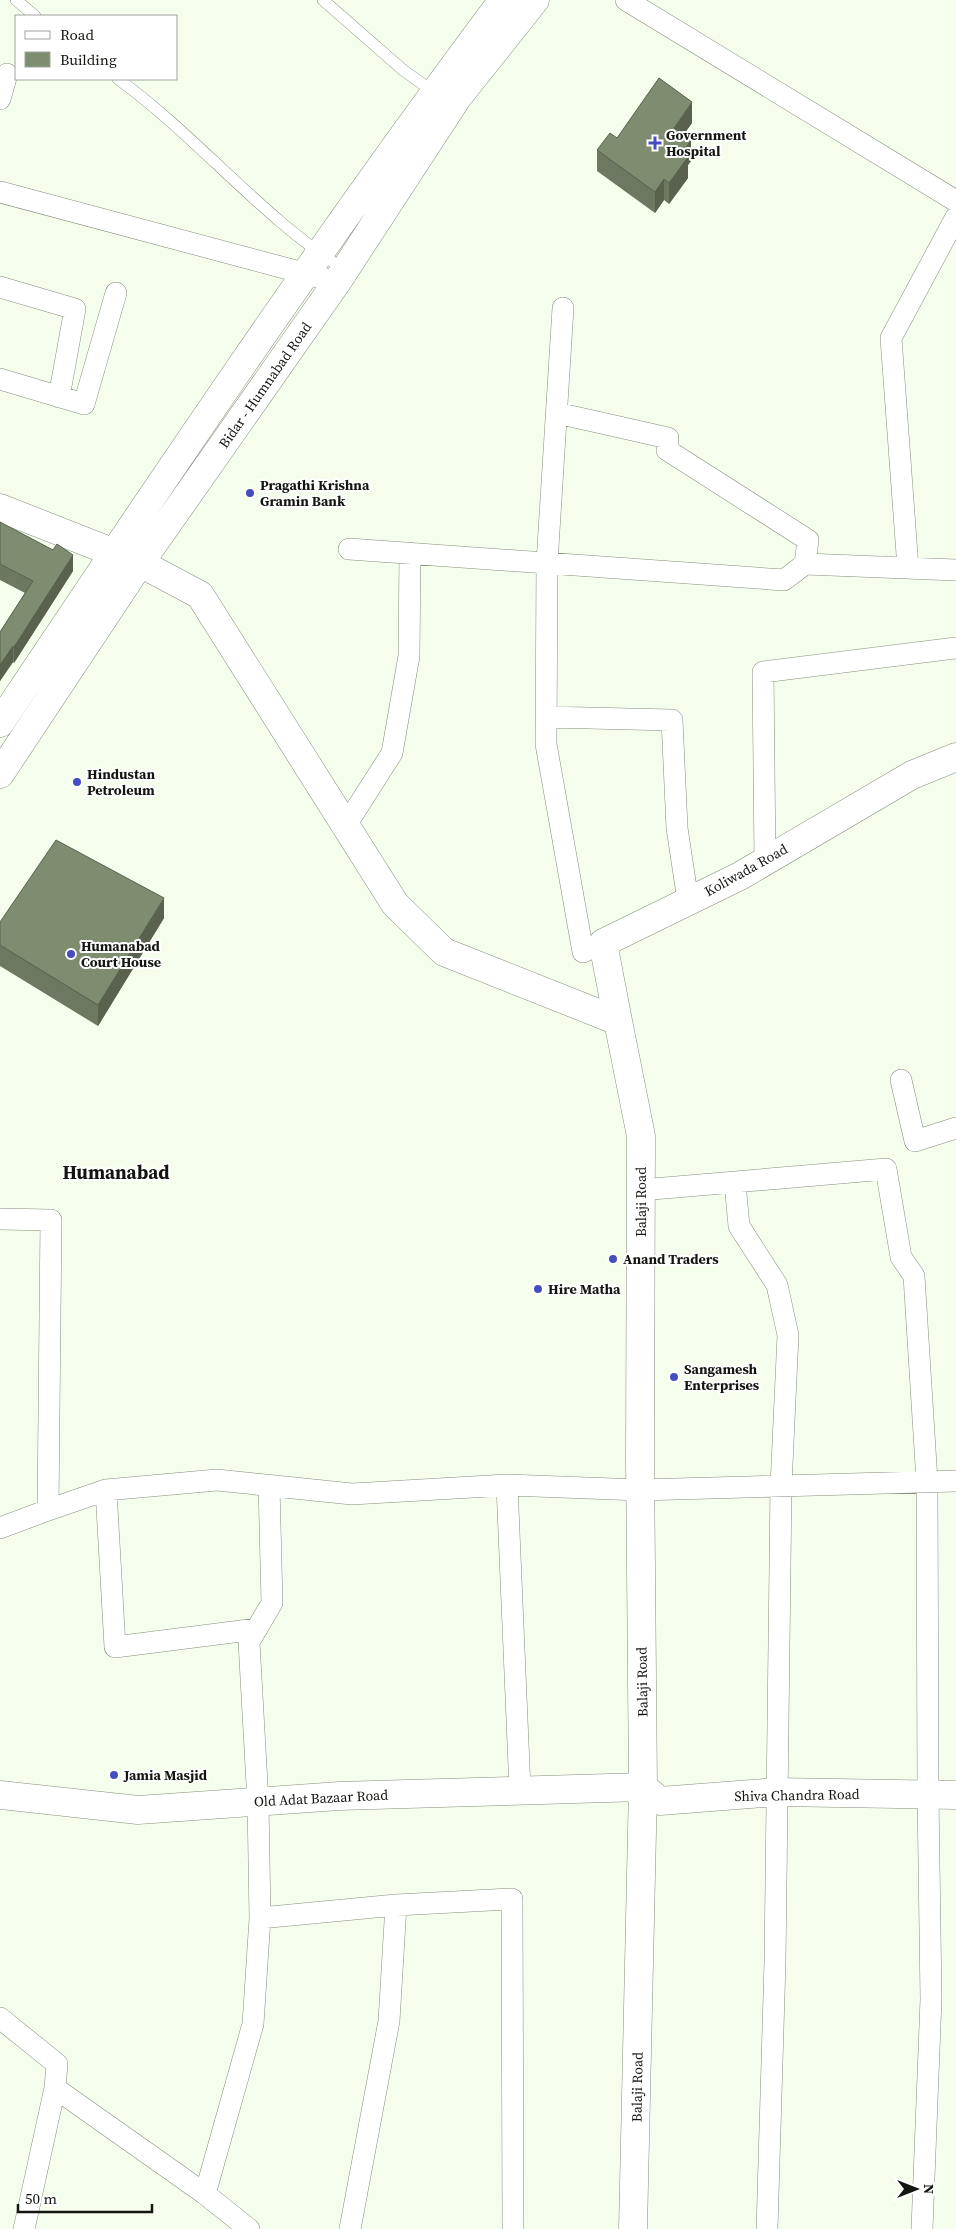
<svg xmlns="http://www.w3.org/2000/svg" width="956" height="2229" font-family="'Source Serif 4',serif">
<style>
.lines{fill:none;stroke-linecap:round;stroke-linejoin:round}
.lane-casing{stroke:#858d7e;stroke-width:12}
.street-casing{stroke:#858d7e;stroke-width:22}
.secondary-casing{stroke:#858d7e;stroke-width:29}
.lane{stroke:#fff;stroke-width:11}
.street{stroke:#fff;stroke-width:21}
.secondary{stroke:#fff;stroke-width:28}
.wall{fill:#6c7860}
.shaded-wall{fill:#58624e}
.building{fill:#7e8c70;stroke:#58624e}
.poi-dot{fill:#464cc1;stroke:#fff;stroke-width:2}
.labels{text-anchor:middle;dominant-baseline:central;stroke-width:4;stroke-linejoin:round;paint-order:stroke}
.poi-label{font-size:14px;font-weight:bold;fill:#131610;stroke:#fff;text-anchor:start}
.street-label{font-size:14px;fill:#131610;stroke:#fff}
.district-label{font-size:19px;font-weight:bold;fill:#131610;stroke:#fff}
</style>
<rect width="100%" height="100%" fill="#f5feed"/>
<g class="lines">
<defs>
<path id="lane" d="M16,0L35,16
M323,0L403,70L435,93
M118,79C198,137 261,217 345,270"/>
<path id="street" d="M626,0L956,201
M0,99L7,74
M0,192L337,282
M0,287L75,309L59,397
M563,308L547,563L546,744L583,952L603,943
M0,379L84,404L116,293
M557,413L668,438L667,450L808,540L805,564
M349,549L784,580L805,564L956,570
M908,568L891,338L956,217
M546,717L672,720L677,828L688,901
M346,825L392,753L409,656L410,553
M765,861L763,672L956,648
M901,1080L915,1141L956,1128
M735,1183L739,1226L777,1285L788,1335L781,1486L775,1962L767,2229
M641,1190L886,1169L901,1257L914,1276L927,1481L928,1794L931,1999L922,2229
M0,1219L51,1220L48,1510L0,1528
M507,1485L520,1790
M106,1490L115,1647L257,1629
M48,1510L106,1490L217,1480L352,1494L507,1485L640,1490L956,1481
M260,1918L396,1905L512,1899L513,2229
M0,2018L57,2064L55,2088L205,2194L249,2229
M205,2194L253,2024L260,1918L258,1802L249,1642L272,1603L269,1485
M24,2229L55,2088
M350,2229L389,2021L396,1905"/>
<path id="secondary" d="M0,508L140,563L200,595L395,904L444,952L618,1021L641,1136L640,1460L643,1787L633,2229
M0,723C163,479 327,235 503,0
M0,774L140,563L337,282L457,98L535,0
M618,1021L603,943L740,876L912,775L956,757
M0,1795L138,1810L339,1796L643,1787L660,1801L777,1792L956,1795"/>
</defs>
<use href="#lane" class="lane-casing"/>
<use href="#street" class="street-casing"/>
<use href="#secondary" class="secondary-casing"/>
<use href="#lane" class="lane"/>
<use href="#street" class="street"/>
<use href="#secondary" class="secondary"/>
</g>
<path class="wall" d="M692,123L683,135L691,161L688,165V178L669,204L664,200L655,213L597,171V150L617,138Z
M0,522L73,571L14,663L13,662L0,681V632L25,593L0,580Z
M164,918L98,1026L0,966V922Z"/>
<path class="shaded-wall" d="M692,102V123L674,148V128Z
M691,140V161L688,165V178L669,204V183L682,153Z
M664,179V200L655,213V192Z
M73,555V571L14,663V647Z
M13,646V662L0,681V665Z
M164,898V918L98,1026V1005Z"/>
<path class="building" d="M659,78L692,102L674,128L691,140L682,153L688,157L669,183L664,179L655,192L597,150L610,133L617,138Z
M0,522L53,550L57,544L73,555L14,647L13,646L0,665V632L33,581L0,564Z
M56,840L164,898L98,1005L0,945V922Z"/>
<g class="poi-dot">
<path d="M652.5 135.5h5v5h5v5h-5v5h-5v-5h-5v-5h5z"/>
<circle cx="250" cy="493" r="5"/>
<circle cx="77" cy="782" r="5"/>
<circle cx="71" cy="954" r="5"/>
<circle cx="613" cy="1259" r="5"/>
<circle cx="538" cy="1289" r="5"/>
<circle cx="674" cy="1377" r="5"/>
<circle cx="114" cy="1775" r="5"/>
</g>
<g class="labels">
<g class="poi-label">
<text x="666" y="135">Government<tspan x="666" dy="16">Hospital</tspan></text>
<text x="260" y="485">Pragathi Krishna<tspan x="260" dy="16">Gramin Bank</tspan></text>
<text x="87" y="774">Hindustan<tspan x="87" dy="16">Petroleum</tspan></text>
<text x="81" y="946">Humanabad<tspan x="81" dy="16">Court House</tspan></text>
<text x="623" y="1259">Anand Traders</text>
<text x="548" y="1289">Hire Matha</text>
<text x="684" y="1369">Sangamesh<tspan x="684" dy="16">Enterprises</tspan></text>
<text x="124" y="1775">Jamia Masjid</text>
</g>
<g class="street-label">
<text transform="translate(265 385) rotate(-55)">Bidar - Humnabad Road</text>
<text transform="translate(746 870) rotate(-29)">Koliwada Road</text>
<text transform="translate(641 1202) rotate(-90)">Balaji Road</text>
<text transform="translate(642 1682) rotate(-91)">Balaji Road</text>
<text transform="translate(797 1795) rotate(-1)">Shiva Chandra Road</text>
<text transform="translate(321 1798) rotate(-3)">Old Adat Bazaar Road</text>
<text transform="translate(637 2087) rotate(-89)">Balaji Road</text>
</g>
<g class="district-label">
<text x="116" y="1172">Humanabad</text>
</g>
</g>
<rect x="15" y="15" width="162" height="65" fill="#ffffff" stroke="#a1a29f"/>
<rect x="25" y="31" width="25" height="8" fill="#ffffff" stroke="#a1a29f"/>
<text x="60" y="40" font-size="15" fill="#131610">Road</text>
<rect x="25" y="52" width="25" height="15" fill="#7e8c70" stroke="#a1a29f"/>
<text x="60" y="65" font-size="15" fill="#131610">Building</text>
<g transform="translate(916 2189) rotate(90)" stroke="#ffffff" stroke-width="4" paint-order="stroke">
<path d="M0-4L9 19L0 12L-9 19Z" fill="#131610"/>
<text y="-8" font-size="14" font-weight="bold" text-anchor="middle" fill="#131610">N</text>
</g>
<path d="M18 2204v8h134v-8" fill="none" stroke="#131610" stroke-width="2.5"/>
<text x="25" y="2204" font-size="15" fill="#131610" stroke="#ffffff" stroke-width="4" paint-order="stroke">50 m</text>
</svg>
